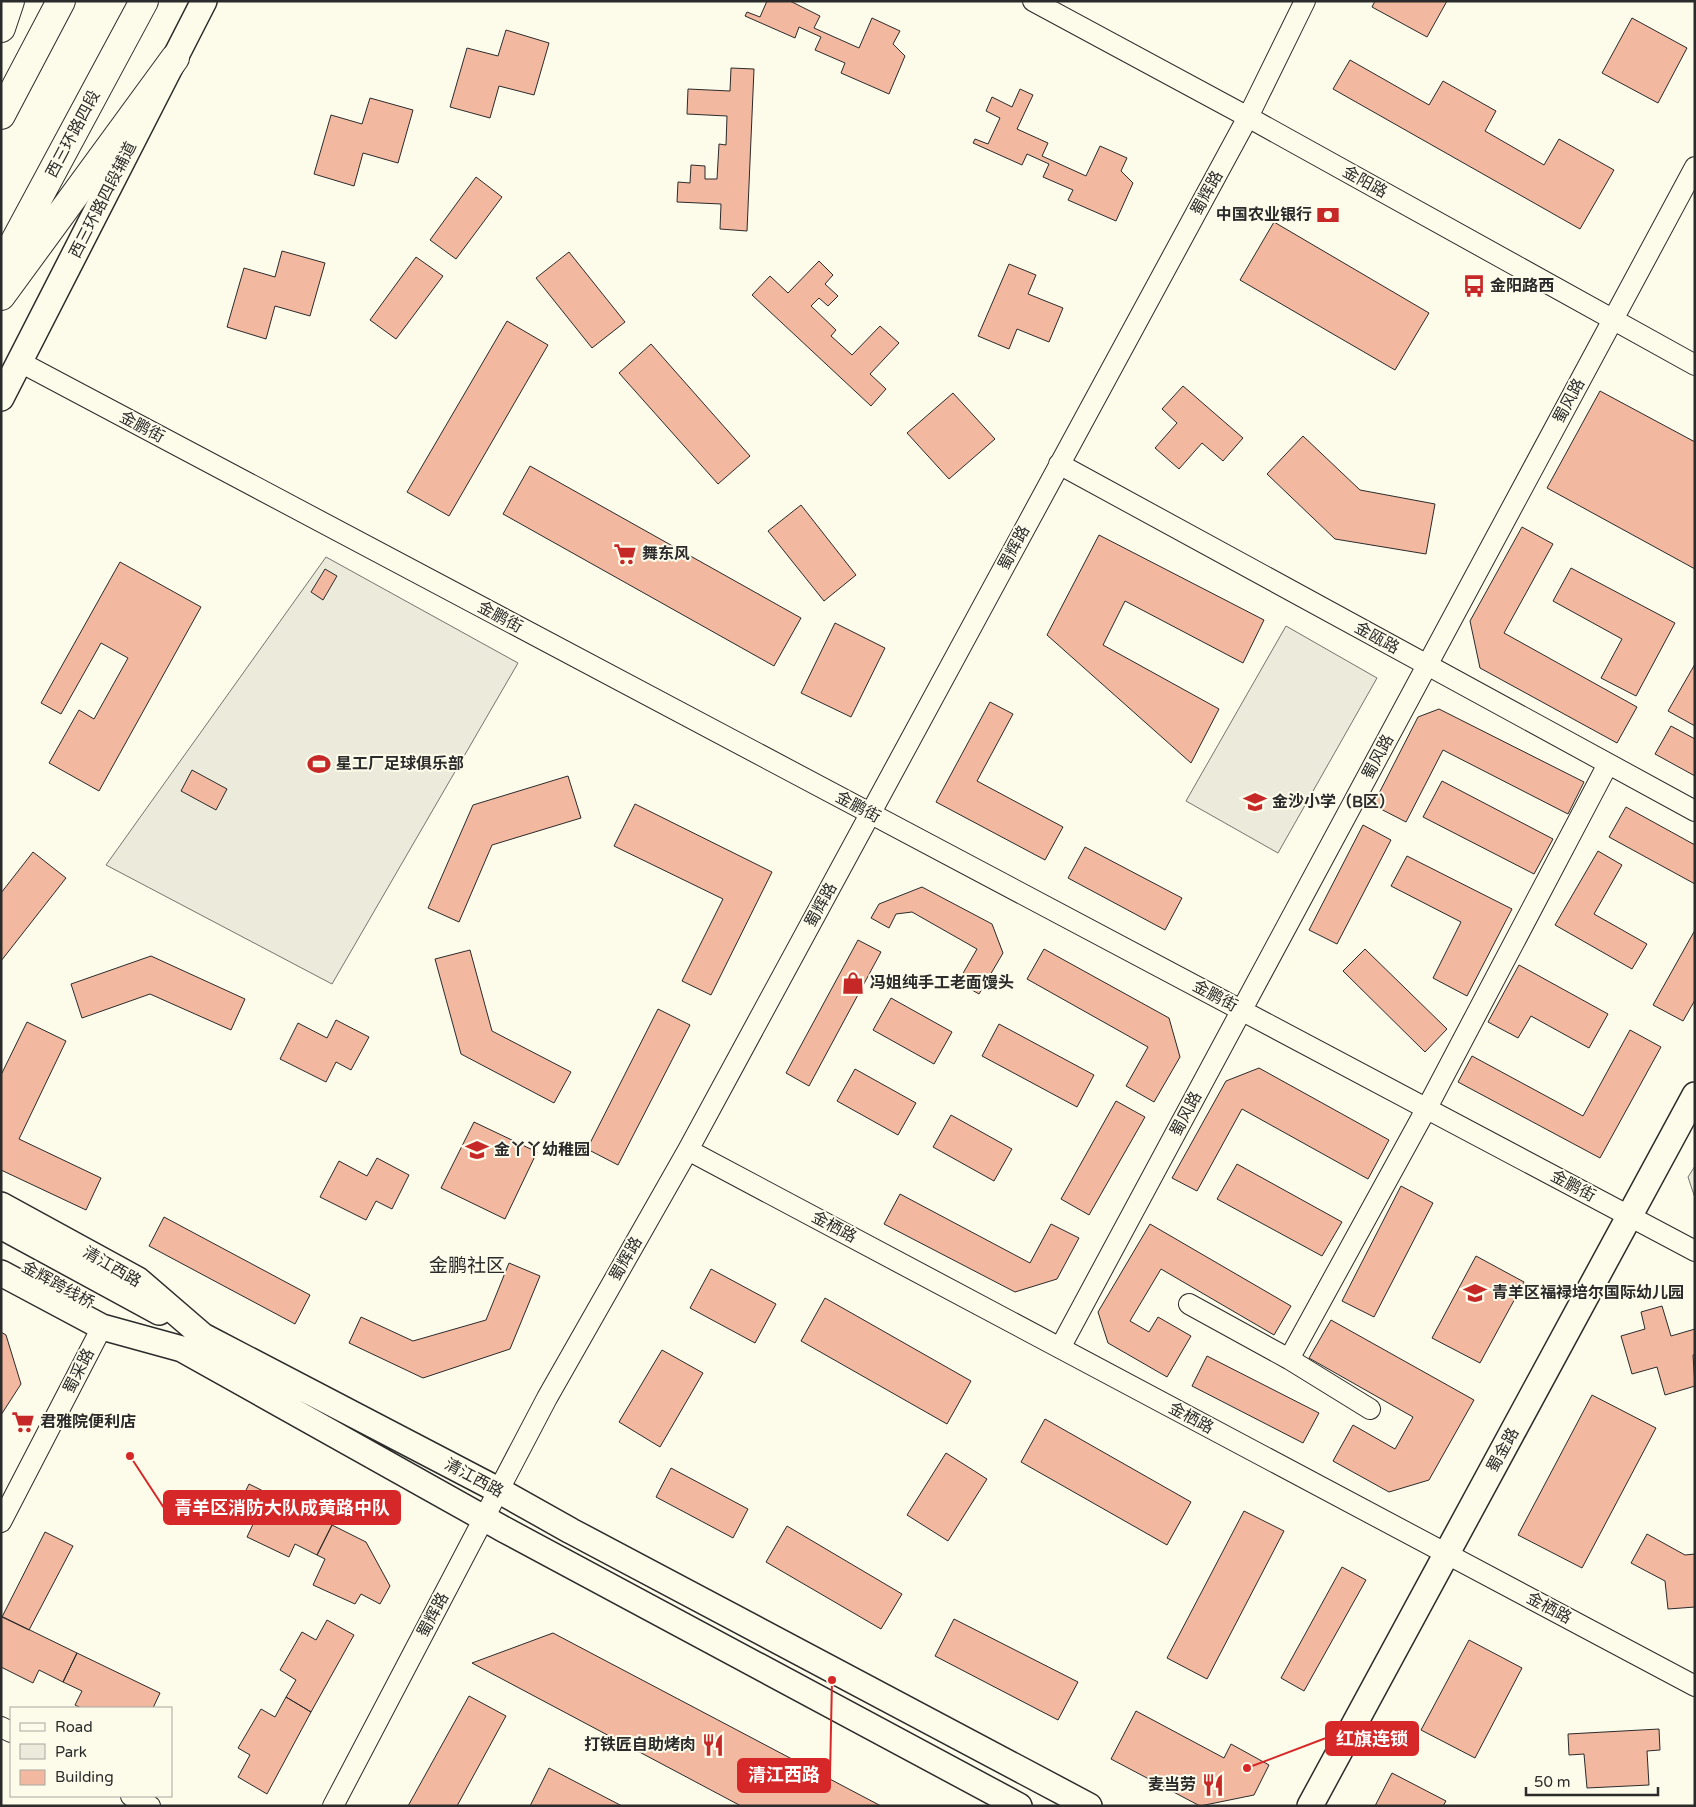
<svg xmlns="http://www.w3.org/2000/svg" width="1696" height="1807" font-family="'Varela Round','Noto Sans SC',sans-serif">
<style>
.green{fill:#ecebdb;stroke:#74746e}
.building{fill:#f2b8a0;stroke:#2b2b2b}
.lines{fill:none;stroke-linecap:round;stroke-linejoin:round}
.minor-casing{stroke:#2b2b2b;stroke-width:22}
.major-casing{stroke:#2b2b2b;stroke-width:28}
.highway-casing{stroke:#2b2b2b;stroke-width:30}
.minor{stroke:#fdfbea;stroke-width:20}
.major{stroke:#fdfbea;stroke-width:25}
.highway{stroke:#fdfbea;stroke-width:28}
.labels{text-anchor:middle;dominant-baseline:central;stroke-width:4;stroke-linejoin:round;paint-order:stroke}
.street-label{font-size:16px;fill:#2b2b2b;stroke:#fdfbea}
.poi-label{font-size:16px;font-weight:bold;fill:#2b2b2b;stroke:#fdfbea;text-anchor:start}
.quarter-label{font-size:19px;fill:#2b2b2b;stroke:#fdfbea}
.leader{fill:none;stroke:#d62828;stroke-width:2}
.callout-dot{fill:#d62828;stroke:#fdfbea;stroke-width:2}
.callout{fill:#d62828;stroke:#d62828;stroke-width:2}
.callout-label{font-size:18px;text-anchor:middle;font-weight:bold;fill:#fff}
</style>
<rect width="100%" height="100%" fill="#fdfbea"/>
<path class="green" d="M326,557L518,663L332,984L106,865Z
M1286,626L1377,678L1278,853L1186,801Z
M1695,1166V1198L1688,1177Z"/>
<path class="building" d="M767,1H790L820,16L814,28L859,48L872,18L900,31L893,44L905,56L889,94L841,73L845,63L815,50L821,37L799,27L795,38L745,16L747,12L760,17Z
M1375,1H1447L1427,37L1372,7Z
M1632,18L1687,48L1658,103L1602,73Z
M506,30L549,43L534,95L499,86L490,118L450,107L467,48L498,56Z
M1350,60L1429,105L1443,81L1496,111L1485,131L1544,165L1559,139L1614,170L1580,229L1333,89Z
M731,68L754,69L747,231L720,229L721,204L677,202L678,182L690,183L691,165L705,166V179H717L719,144L726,145L727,116L687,114L688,89L730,91Z
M1020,89L1033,95L1017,129L1048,143L1042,156L1086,176L1100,146L1127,158L1121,171L1133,183L1116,221L1068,200L1073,190L1043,177L1049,164L1027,154L1022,165L973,143L975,139L988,144L1000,118L986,111L992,97L1012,107Z
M370,98L413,110L398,163L363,153L354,186L314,174L331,115L362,124Z
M476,177L502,197L456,259L430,240Z
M1274,222L1429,313L1395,370L1240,280Z
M282,251L325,263L310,316L275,306L266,339L227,327L244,268L275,277Z
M569,252L625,322L592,348L536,278Z
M416,257L443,276L396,339L370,320Z
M819,261L833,275L825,284L838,296L828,306L819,298L811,306L836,330L831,336L852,355L880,326L899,343L870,374L886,389L871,406L752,295L770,276L788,293Z
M1009,264L1036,275L1028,294L1063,308L1049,342L1017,329L1009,349L978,336Z
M507,321L548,345L449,516L407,492Z
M651,344L750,456L718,484L619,373Z
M1183,386L1243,438L1223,461L1202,443L1179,469L1155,448L1177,423L1162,409Z
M1600,391L1695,442V569L1547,488Z
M953,393L995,439L949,479L907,433Z
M1303,436L1360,490L1435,504L1426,554L1335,539L1267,474Z
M530,466L801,618L774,666L503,514Z
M801,505L856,575L824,601L768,531Z
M1522,527L1553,544L1504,633L1637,707L1617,743L1480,668L1470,621Z
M1099,535L1264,620L1243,663L1125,601L1103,645L1219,709L1191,763L1047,635Z
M120,562L201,607L99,791L49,763L79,710L94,719L128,658L101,643L61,714L41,703Z
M1571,568L1675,623L1636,696L1601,678L1622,639L1553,601Z
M325,569L337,576L323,600L311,592Z
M835,623L885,648L851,717L801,693Z
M1695,664V726L1668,711Z
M990,702L1013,714L977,781L1063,827L1045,860L936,802Z
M1439,709L1584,782L1568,814L1443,750L1406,822L1373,805L1418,717Z
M1671,726L1695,739V776L1655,754Z
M192,770L227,789L216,810L181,791Z
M568,776L581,818L492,845L459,922L428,908L473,805Z
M1442,781L1553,839L1534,874L1423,817Z
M635,804L772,872L711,995L682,981L723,899L614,846Z
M1626,807L1695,845V884L1609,837Z
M1363,825L1391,840L1337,944L1309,930Z
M1085,847L1182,898L1165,930L1068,878Z
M1598,851L1622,865L1594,914L1647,944L1632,969L1555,925Z
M33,852L66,878L1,961V893Z
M1407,856L1512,909L1467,996L1433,978L1461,922L1391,886Z
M922,887L992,924L1003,953L979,994L958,982L977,949L912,912L896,914L889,928L871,918L879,904Z
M1695,930V1000L1683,1021L1653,1005Z
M858,940L881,952L809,1086L786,1073Z
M1044,949L1169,1018L1180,1057L1154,1102L1126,1086L1148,1047L1027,979Z
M1365,949L1447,1029L1425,1052L1343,971Z
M470,950L492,1031L571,1072L554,1103L461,1054L435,959Z
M151,956L245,999L231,1030L150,994L82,1018L71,984Z
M1519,965L1608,1014L1589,1048L1531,1016L1518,1038L1488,1022Z
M891,998L952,1032L934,1064L873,1030Z
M658,1009L690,1025L618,1165L587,1149Z
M336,1020L369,1037L351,1070L336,1062L326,1082L280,1059L298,1023L327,1038Z
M27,1022L66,1041L19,1139L101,1178L86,1210L1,1170V1075Z
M999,1024L1094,1075L1077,1107L982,1056Z
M1630,1030L1661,1047L1600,1158L1458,1082L1472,1056L1583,1116Z
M1259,1068L1389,1140L1368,1179L1242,1109L1197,1191L1172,1178L1226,1081Z
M855,1069L916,1103L898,1135L837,1101Z
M1116,1101L1145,1117L1089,1215L1061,1199Z
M951,1115L1012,1149L994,1181L933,1147Z
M474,1122L537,1152L505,1219L441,1188Z
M377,1158L409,1175L392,1209L376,1201L366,1220L320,1197L339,1161L367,1176Z
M1237,1164L1342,1222L1322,1256L1217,1199Z
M1401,1186L1433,1203L1374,1317L1342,1301Z
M900,1194L1030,1263L1051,1224L1079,1238L1057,1279L1015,1292L884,1224Z
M164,1217L310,1295L295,1324L149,1246Z
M1150,1224L1291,1306L1274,1335L1161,1269L1130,1321L1149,1332L1158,1317L1191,1336L1167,1377L1108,1343L1098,1312Z
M1476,1256L1524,1282L1480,1363L1432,1338Z
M509,1263L540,1276L510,1349L423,1378L349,1343L361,1317L413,1341L486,1320Z
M711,1269L776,1304L755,1343L690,1308Z
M825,1298L971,1381L947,1424L801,1341Z
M1662,1306L1671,1336L1695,1329V1354L1693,1355L1695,1386L1665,1395L1657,1367L1632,1374L1621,1336L1645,1329L1641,1312Z
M1331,1320L1474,1400L1429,1480L1389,1492L1333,1461L1353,1425L1395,1449L1413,1417L1309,1358Z
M1,1332L6,1335L21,1384L1,1415Z
M662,1350L703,1373L660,1447L619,1422Z
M1207,1356L1319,1413L1303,1443L1192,1386Z
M1592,1395L1656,1428L1582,1568L1518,1535Z
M1045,1419L1191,1502L1167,1545L1021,1462Z
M946,1453L987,1479L948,1541L907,1515Z
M671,1468L748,1509L733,1538L656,1497Z
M249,1484L332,1525L317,1555L295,1544L289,1557L247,1537L254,1522L235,1513Z
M1244,1511L1284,1531L1207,1679L1167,1658Z
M332,1525L366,1542L390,1586L380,1604L361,1594L355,1604L313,1585L325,1559L317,1555Z
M787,1526L902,1594L881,1629L766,1562Z
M45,1532L73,1546L29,1630L2,1617Z
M1647,1534L1685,1555L1695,1554V1607L1668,1609L1665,1581L1631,1563Z
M1342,1567L1366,1580L1304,1691L1281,1678Z
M1,1616L77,1653L63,1682L39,1670L33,1683L1,1667Z
M954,1619L1078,1682L1058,1720L935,1656Z
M327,1620L354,1635L311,1712L286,1697L296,1680L280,1670L302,1632L316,1640Z
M553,1633L881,1806H741L472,1663Z
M1469,1640L1522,1668L1475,1758L1421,1730Z
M77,1653L160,1693L153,1708H81L75,1705L82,1691L63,1682Z
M469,1696L506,1716L457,1806H408Z
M286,1697L311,1712L267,1794L238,1777L250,1755L238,1748L261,1709L275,1717Z
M1136,1711L1224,1758L1231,1744L1269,1765L1254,1795L1200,1806L1111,1759Z
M1659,1729L1660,1750L1647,1751L1649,1785L1587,1788L1584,1754L1569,1755L1568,1734Z
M549,1768L622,1806H530Z
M1392,1773L1446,1801L1443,1806H1375Z"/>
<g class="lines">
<defs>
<path id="minor" d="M1033,1L1248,117L1695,365
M20,362L1695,1251
M1059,464L1695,811
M688,1150L1695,1686
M1189,1304L1289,1359L1370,1409
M1060,1348L1695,167
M1289,1359L1429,1104L1608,764
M1,1522L102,1327
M1,1727L11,1732
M131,1796L150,1806
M333,1806L547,1398L688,1150L1248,117L1305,1"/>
<path id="major" d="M1,398L204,1
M1,1205L138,1280L203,1336L498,1490L571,1531L1089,1806
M1,1226L159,1312
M1,1273L102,1327L182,1349L505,1530L1019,1806
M1310,1806L1695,1095"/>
<path id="highway" d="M1,28L10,1
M1,115L61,1
M1,267L144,1
M1,296L175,58"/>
</defs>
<use href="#minor" class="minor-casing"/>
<use href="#major" class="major-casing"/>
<use href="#highway" class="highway-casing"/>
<use href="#minor" class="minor"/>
<use href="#major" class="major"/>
<use href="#highway" class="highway"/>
</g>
<defs>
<symbol id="bank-bare" viewBox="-9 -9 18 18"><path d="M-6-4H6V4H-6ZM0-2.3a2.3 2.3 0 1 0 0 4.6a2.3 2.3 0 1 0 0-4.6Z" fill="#c62828" stroke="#fdfbea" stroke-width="2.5" paint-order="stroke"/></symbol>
<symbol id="bus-bare" viewBox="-9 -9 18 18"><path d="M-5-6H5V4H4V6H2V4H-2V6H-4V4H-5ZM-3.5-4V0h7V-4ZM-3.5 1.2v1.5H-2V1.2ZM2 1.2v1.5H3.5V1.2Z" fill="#c62828" stroke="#fdfbea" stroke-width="2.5" paint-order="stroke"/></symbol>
<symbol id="supermarket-bare" viewBox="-9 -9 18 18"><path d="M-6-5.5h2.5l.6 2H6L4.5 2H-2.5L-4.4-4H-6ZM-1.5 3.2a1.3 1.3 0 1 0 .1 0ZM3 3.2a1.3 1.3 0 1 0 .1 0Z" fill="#c62828" stroke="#fdfbea" stroke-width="2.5" paint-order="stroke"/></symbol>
<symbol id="stadium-bare" viewBox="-9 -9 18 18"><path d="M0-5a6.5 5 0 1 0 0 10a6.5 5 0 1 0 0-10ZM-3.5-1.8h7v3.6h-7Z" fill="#c62828" stroke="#fdfbea" stroke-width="2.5" paint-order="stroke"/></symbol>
<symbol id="school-bare" viewBox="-9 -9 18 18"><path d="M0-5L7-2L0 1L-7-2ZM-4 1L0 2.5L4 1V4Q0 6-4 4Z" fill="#c62828" stroke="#fdfbea" stroke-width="2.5" paint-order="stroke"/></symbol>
<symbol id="shop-bare" viewBox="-9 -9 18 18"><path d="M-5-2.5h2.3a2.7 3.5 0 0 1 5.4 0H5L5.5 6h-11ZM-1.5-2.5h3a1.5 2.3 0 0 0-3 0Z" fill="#c62828" stroke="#fdfbea" stroke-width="2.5" paint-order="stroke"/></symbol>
<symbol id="restaurant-bare" viewBox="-9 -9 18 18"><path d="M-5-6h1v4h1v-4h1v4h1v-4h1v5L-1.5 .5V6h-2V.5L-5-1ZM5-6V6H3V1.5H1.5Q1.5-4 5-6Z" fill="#c62828" stroke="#fdfbea" stroke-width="2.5" paint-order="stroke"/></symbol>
</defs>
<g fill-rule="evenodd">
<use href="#bank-bare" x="1312" y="199" width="32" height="32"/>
<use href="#bus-bare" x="1458" y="270" width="32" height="32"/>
<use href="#supermarket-bare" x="609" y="538" width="32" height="32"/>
<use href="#stadium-bare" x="303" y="748" width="32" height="32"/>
<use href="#school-bare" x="1239" y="786" width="32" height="32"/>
<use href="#shop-bare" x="837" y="967" width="32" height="32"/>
<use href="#school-bare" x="461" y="1134" width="32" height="32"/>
<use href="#school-bare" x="1459" y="1277" width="32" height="32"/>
<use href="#supermarket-bare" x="7" y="1406" width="32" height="32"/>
<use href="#restaurant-bare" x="697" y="1729" width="32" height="32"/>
<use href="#restaurant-bare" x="1197" y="1769" width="32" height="32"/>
</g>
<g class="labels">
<g class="street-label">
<text transform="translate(73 134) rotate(-62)">西三环路四段</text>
<text transform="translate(1365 182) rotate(29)">金阳路</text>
<text transform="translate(1207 193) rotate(-61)">蜀辉路</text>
<text transform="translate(103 200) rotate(-63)">西三环路四段辅道</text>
<text transform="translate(1569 401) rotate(-62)">蜀风路</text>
<text transform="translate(142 427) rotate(28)">金鹏街</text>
<text transform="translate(1014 548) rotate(-62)">蜀辉路</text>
<text transform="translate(500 617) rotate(28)">金鹏街</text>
<text transform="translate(1377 638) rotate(29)">金瓯路</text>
<text transform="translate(1378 757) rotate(-62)">蜀风路</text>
<text transform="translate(858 807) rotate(28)">金鹏街</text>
<text transform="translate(821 905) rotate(-61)">蜀辉路</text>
<text transform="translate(1215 996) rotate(28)">金鹏街</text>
<text transform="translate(1186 1114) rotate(-62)">蜀风路</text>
<text transform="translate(1573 1186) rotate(28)">金鹏街</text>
<text transform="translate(834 1227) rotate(28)">金栖路</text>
<text transform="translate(626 1259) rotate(-60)">蜀辉路</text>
<text transform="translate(112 1267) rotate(30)">清江西路</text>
<text transform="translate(58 1285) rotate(29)">金辉跨线桥</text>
<text transform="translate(79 1371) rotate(-63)">蜀采路</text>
<text transform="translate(1191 1418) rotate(28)">金栖路</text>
<text transform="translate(1503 1450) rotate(-61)">蜀金路</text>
<text transform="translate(474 1478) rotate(28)">清江西路</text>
<text transform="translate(1549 1608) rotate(28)">金栖路</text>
<text transform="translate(433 1615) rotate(-62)">蜀辉路</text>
</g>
<g class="poi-label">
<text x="1312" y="215" text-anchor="end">中国农业银行</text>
<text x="1490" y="286">金阳路西</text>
<text x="642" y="554">舞东风</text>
<text x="336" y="764">星工厂足球俱乐部</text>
<text x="1272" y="802">金沙小学（B区）</text>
<text x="870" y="983">冯姐纯手工老面馒头</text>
<text x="494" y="1150">金丫丫幼稚园</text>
<text x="1492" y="1293">青羊区福禄培尔国际幼儿园</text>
<text x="40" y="1422">君雅院便利店</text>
<text x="696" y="1745" text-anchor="end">打铁匠自助烤肉</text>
<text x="1196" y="1785" text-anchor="end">麦当劳</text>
</g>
<g class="quarter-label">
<text x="467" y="1266">金鹏社区</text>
</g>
</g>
<path class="leader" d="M130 1456L164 1508M1247 1768L1326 1738M832 1680L830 1775"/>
<g class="callout-dot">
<circle cx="130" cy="1456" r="5"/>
<circle cx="1247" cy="1768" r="5"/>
<circle cx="832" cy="1680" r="5"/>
</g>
<g class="callout">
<rect x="164" y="1491" width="236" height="33" rx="5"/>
<rect x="1326" y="1722" width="92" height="33" rx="5"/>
<rect x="738" y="1759" width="92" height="33" rx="5"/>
</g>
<g class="callout-label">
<text x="282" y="1514">青羊区消防大队成黄路中队</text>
<text x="1372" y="1745">红旗连锁</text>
<text x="784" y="1781">清江西路</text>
</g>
<rect width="1696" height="1807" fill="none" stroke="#2b2b2b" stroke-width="5"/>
<rect x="10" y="1707" width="162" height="90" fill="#fdfbea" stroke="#a9a89e"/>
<rect x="20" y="1723" width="25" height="8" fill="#fdfbea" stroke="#a9a89e"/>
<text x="55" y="1732" font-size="15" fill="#2b2b2b">Road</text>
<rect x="20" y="1744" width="25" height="15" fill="#ecebdb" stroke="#a9a89e"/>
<text x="55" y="1757" font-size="15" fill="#2b2b2b">Park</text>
<rect x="20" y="1770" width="25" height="15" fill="#f2b8a0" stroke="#a9a89e"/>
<text x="55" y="1782" font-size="15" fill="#2b2b2b">Building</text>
<path d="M1526 1787v8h132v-8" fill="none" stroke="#2b2b2b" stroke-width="2.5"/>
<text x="1534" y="1787" font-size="15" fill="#2b2b2b" stroke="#fdfbea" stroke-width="4" paint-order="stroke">50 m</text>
</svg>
